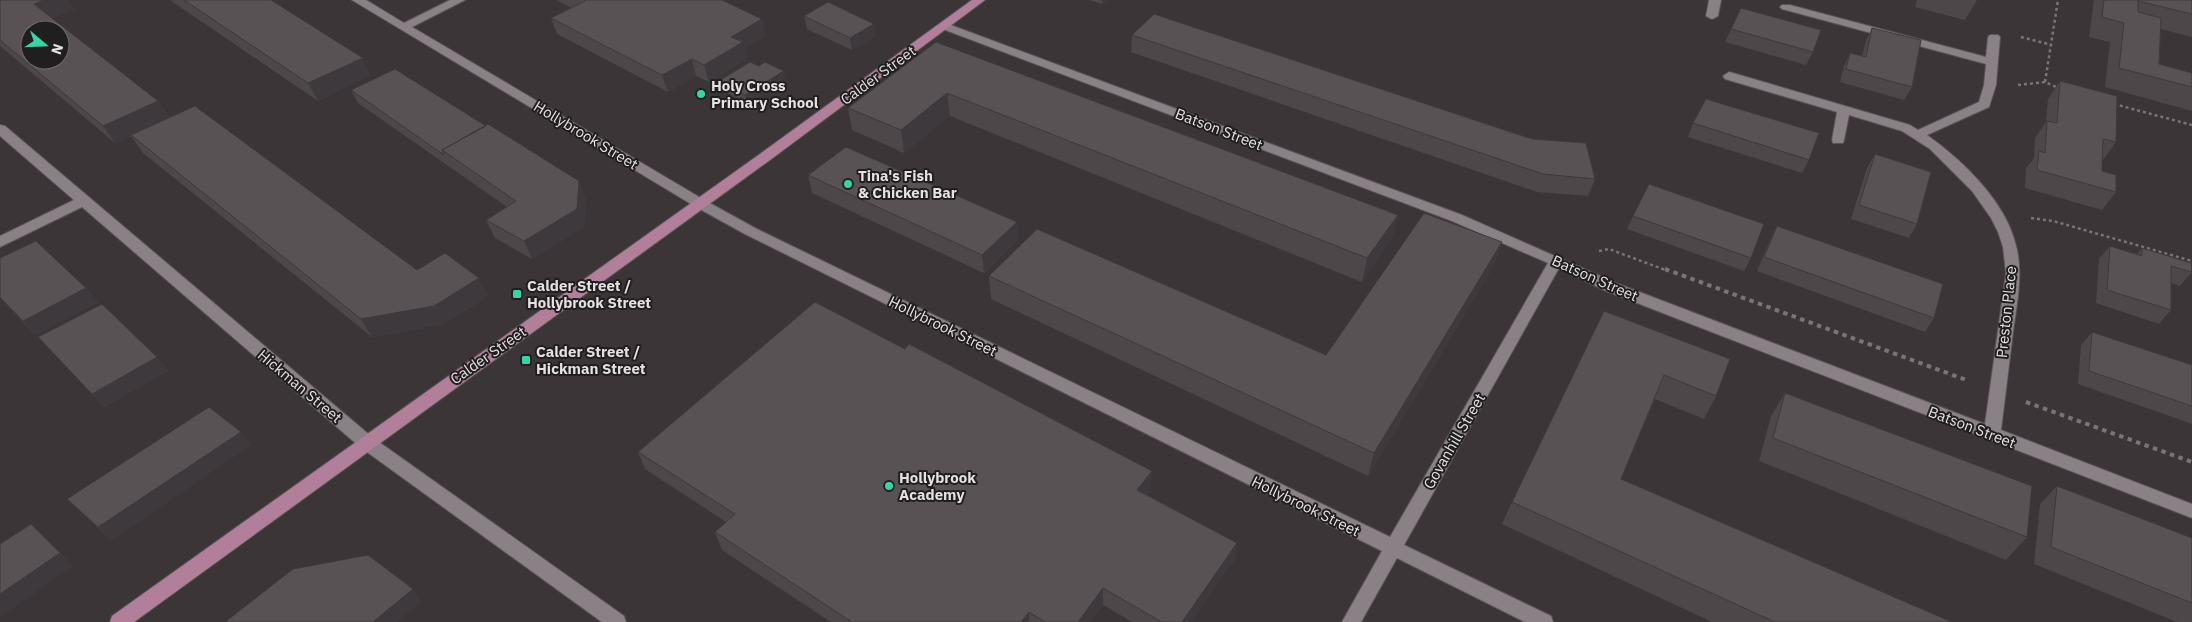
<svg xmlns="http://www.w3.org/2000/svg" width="2192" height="622" font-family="'IBM Plex Sans',sans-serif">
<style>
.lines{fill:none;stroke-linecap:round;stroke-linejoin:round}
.minor-casing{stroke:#595456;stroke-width:2}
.major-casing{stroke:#595456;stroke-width:2}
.path-far1{stroke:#7b7477;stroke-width:2.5;stroke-dasharray:3 3;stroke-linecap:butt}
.path{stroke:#7b7477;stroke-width:4;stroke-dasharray:4.5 4.5;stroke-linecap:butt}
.minor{fill:#898185;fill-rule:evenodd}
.major{fill:#b27f9a;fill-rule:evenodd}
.wall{fill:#4d4749}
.shaded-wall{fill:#3e393c}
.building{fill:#595255;stroke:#3e393c;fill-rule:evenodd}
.poi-dot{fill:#39d4a5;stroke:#211e1f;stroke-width:2}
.labels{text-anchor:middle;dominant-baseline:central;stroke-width:4;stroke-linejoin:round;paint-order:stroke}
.street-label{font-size:15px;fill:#e5e0e2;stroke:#211e1f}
.poi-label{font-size:15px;font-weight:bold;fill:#e5e0e2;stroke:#211e1f;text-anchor:start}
</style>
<rect width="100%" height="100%" fill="#3c3538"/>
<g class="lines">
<defs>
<path id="minor" d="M352,0H366L404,23L450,0H465L412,27L706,201L755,228L1390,537L1548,263L1452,221L940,28L938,26L940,24H948L1462,215L1616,283L1985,424L2006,273L2003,247L1998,232L1991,218L1972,191L1930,149L1902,131L1849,115L1844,140L1843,143H1833L1832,140L1837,112L1725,79L1723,76L1729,72L1733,73L1910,125L1918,130L1979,102L1984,85L1986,64L1782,9L1780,7L1782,5H1790L1986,57L1988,37L1990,35H1998L2000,37L1996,85L1989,107L1927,135C1961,159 2004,200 2015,242C2024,272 2017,302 2013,332C2009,365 2005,398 2001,430L2192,504V518L1606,291L1559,268L1404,545L1551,616L1553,622H1525L1397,558L1361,622H1342L1382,551L745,234L696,207Z
M1709,0H1721L1718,16L1712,19L1706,16Z
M0,125L5,126L372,437L624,616L626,622H602L360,447L82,207L0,247V236L74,200L0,136Z"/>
<path id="major" d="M972,0H985L770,160L134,622H110L112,616L760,154Z"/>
</defs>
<use href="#minor" class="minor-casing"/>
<use href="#major" class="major-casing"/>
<path class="path-far1" d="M2021,37L2052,45
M2045,82L2058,0
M2018,85L2045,82L2058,88
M2114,104L2192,125
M2031,218L2053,221L2192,261
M1599,251L1609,249L1668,271"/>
<path class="path" d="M1665,269L1969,381
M2026,402L2192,462"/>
<use href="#minor" class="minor"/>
<use href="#major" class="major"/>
</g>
<path class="wall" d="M0,0L75,9L52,18L158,101L169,118L417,270L479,278L488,296L444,324L372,337L143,153L131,136L115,143L0,46Z
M170,0H271L371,75L318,101Z
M556,0H722L766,36L745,48L747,59L709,82L696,76L668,92L557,34L551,18L571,8Z
M1089,0H1107L1102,4Z
M1917,0H1977L1965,20L1915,7Z
M2094,0H2192V37L2161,29L2159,64L2192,73V111L2105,87L2110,42L2089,37Z
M804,16L876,36L852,50L807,29Z
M1872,28L1912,87L1904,100L1840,82L1844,66L1850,53L1862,56L1866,41Z
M1731,29L1813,52L1806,65L1725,42Z
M1132,35L1595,179L1588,196L1537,192L1131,52Z
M936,42L1398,215L1392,238L1362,282L950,116L904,153L852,130L848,108Z
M786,78L747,103L719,89L717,82Z
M2060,81L2116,142L2103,160H2102V171L2116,192L2102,210L2025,188L2026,168L2034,158L2035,138L2046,122L2048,99Z
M351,90L586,199L584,227L532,259L495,238L486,220L507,207L358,103Z
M1693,123L1809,160L1802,173L1688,137Z
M1875,154L1917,224L1909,238L1851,219L1867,168Z
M808,175L1017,222L1018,239L984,273L812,193Z
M1633,216L1751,258L1744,271L1627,229Z
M1777,226L1934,318L1925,332L1757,271L1770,240Z
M1502,242L1494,265L1368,476L991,299L989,276L1326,355Z
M2110,246L2137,254L2142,248L2192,272L2180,286L2171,283V310L2159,324L2096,303L2099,259Z
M0,258L86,288L98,302L35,335L0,298Z
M1604,311L1716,396L1704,419L1655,399L1621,479L1952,622H1712L1502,524L1512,502Z
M2092,332L2192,365V424L2078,384L2081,345Z
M38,337L157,357L168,371L104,407Z
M1785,393L2027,537L2006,560L1759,461L1771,416Z
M251,445L111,540L67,499Z
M638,452L1151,488L1146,494L1237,543L1234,560L1191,622H1132L1103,605L1090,622H831L722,550L715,532L726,522L645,469Z
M2057,486L2192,538V622H2177L2034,564L2040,504Z"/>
<path class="shaded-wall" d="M44,0H69L75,9L46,21L34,4Z
M1102,0H1107L1102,4Z
M762,19L766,36L745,48L747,59L709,82L704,65L731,37Z
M874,24L876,36L852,50L850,38Z
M363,58L371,75L318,101L308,83Z
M692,59L696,76L668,92L662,75Z
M784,71L786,78L747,103L745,95Z
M947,93L950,116L904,153L901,130Z
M158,101L169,118L115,143L103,126Z
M579,181L586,199L584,227L532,259L524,241Z
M1398,215L1392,238L1362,282L1367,258Z
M1017,222L1018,239L984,273L982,255Z
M1502,242L1494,265L1368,476L1374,453Z
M479,278L488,296L444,324L372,337L361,319Z
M86,288L98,302L35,335L23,321Z
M157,357L168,371L104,407L92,394Z
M241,432L251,445L111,540L98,527Z
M1152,471L1151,488L1137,507V490Z
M31,524L74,566L0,617V594Z
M1237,543L1234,560L1191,622H1182Z
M1103,588V605L1090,622H1078Z
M413,589L422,601L398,622H373Z
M1029,612V622H1021Z"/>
<path class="building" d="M0,0H44L34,4L158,101L103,126L0,40ZM30,30H60V60H30Z
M184,0H271L363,58L308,83Z
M584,0H722L762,19L731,37L743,42L704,65L692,59L662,75L551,18L585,1Z
M2104,0H2192V14L2138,1V12L2161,18L2159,64L2192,73V87L2119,68L2124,23L2102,17Z
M828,2L874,24L850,38L804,16Z
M1741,8L1821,30L1813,52L1731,29Z
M1154,14L1532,139L1586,143L1595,179L1543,174L1132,35Z
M1872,28L1921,40L1912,87L1846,69L1850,53L1866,57Z
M936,42L1398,215L1367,258L947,93L901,130L848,108Z
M750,62L759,66L765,62L784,71L745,95L717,82Z
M395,69L486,126L442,150L444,155L351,90Z
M2060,81L2117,96L2116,142L2103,139L2102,171L2116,175V192L2037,170L2039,151L2045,153L2047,121L2057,123Z
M1706,99L1819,133L1809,160L1693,123Z
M195,106L417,270L445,253L479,278L434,306L361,319L131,135Z
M488,124L579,181L577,209L524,241L486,220L516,201L442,150Z
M846,147L1017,222L982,255L808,175Z
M1875,154L1931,172L1917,224L1859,205Z
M1649,184L1764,224L1751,258L1633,216Z
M1424,213L1502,242L1374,453L989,276L1037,229L1326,355Z
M1777,226L1943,284L1934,318L1764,257Z
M36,241L86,288L23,321L0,297V258Z
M2110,246L2142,256V248L2191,263L2192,272L2171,266V310L2107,290Z
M815,302L905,349L909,344L1152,471L1137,490L1237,543L1182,622H1162L1103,588L1078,622H1045L1029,612L1021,622H852L715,532L735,514L638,452Z
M102,304L157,357L92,394L38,337Z
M1604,311L1730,359L1716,396L1664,375L1621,479L1952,622H1775L1512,502Z
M2092,332L2192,365V406L2089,371Z
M1785,393L2032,486L2027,537L1773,438Z
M209,407L241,432L98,527L67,499Z
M2057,486L2192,538V603L2051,547Z
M31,524L60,553L0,594V544Z
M368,555L413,589L373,622H225L293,569Z"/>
<g class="poi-dot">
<circle cx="701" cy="94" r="5"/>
<circle cx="848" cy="184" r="5"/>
<rect x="512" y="289" width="10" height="10" rx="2.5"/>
<rect x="521" y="355" width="10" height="10" rx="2.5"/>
<circle cx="889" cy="486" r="5"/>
</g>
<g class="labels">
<g class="street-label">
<text transform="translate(878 75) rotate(-36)">Calder Street</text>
<text transform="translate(1219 129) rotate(21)">Batson Street</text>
<text transform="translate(586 135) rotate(31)">Hollybrook Street</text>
<text transform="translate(1595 278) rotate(24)">Batson Street</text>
<text transform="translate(2006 312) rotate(-84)">Preston Place</text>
<text transform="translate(943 326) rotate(26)">Hollybrook Street</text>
<text transform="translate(488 355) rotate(-35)">Calder Street</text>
<text transform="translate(300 386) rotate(40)">Hickman Street</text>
<text transform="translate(1972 427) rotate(21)">Batson Street</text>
<text transform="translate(1454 441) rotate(-60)">Govanhill Street</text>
<text transform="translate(1306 506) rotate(26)">Hollybrook Street</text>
</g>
<g class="poi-label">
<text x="711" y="85">Holy Cross<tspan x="711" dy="17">Primary School</tspan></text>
<text x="858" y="175">Tina's Fish<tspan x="858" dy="17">&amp; Chicken Bar</tspan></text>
<text x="527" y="285">Calder Street /<tspan x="527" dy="17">Hollybrook Street</tspan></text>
<text x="536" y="351">Calder Street /<tspan x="536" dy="17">Hickman Street</tspan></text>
<text x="899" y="477">Hollybrook<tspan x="899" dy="17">Academy</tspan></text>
</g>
</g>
<g transform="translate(45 45) rotate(109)"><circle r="24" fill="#211e1f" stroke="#6f6c6d"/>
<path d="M0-4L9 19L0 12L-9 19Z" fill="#39d4a5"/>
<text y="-8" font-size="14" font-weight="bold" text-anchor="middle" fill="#e5e0e2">N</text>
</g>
</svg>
